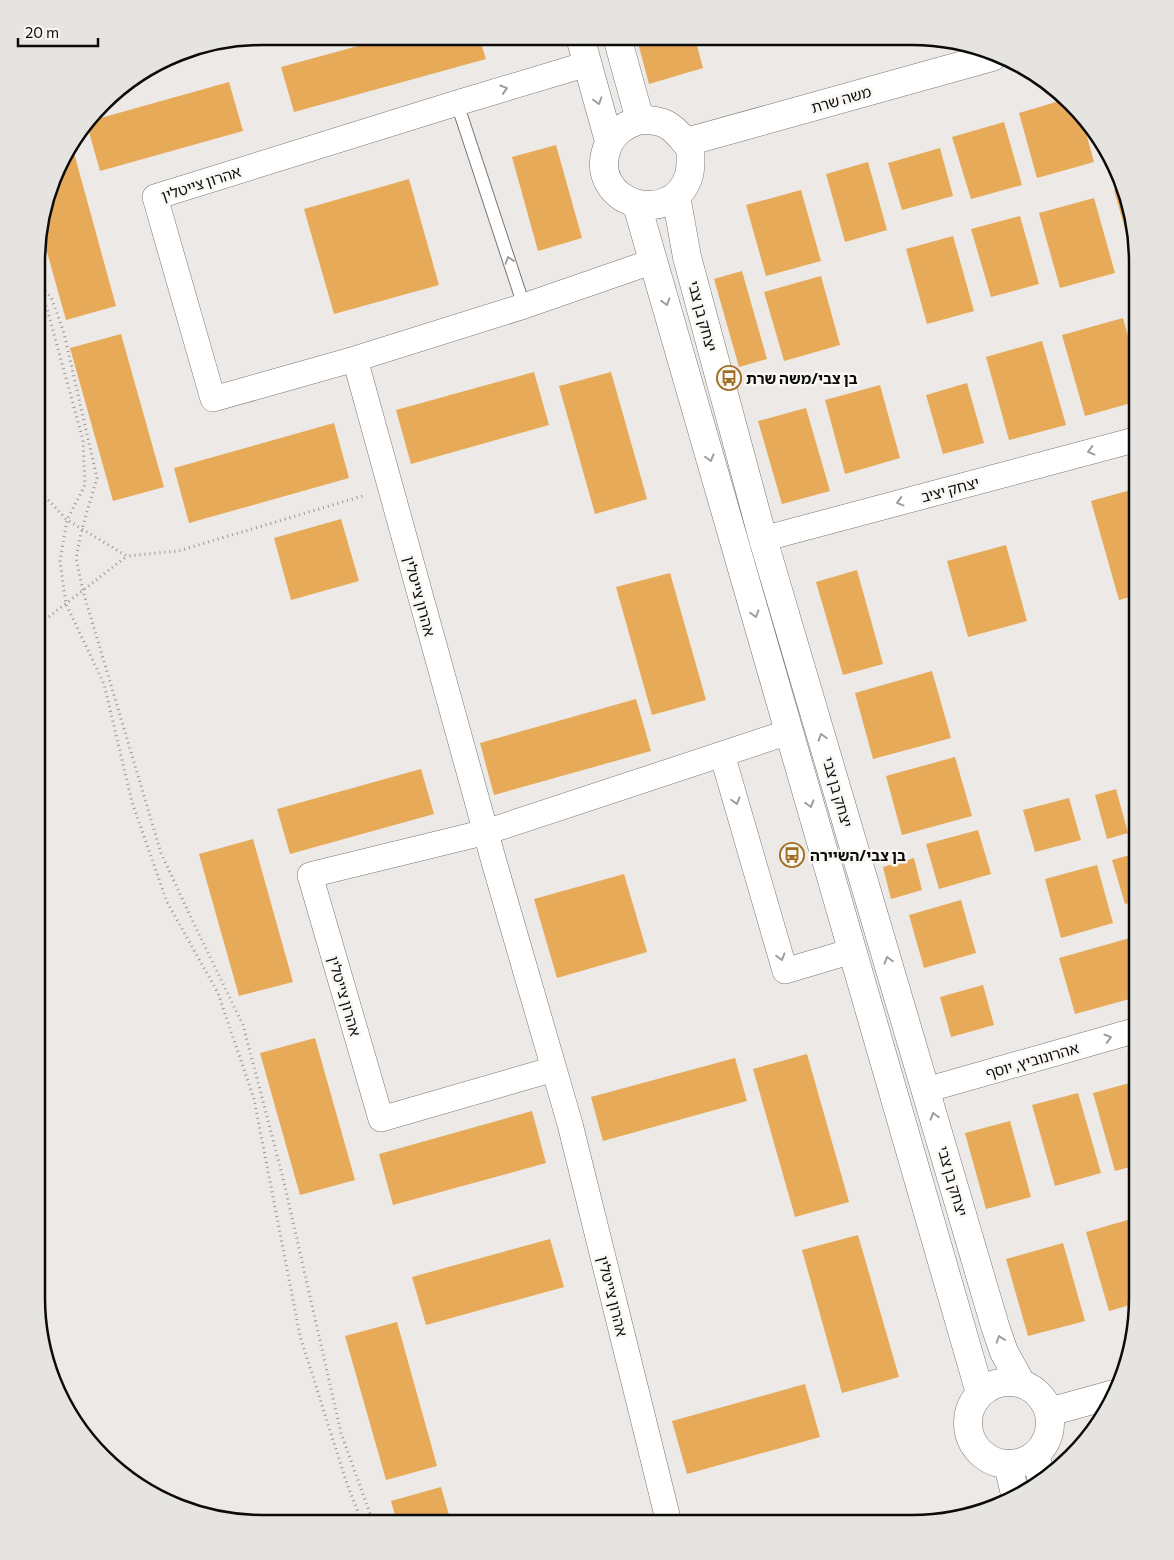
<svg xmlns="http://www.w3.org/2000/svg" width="1174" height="1560" font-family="Commissioner,'Noto Sans Hebrew',sans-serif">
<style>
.building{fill:#e7aa58}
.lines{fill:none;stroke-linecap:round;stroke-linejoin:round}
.lane-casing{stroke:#797774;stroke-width:14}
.street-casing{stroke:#797774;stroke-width:26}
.secondary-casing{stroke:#797774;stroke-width:29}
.path{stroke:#989694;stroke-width:3;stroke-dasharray:1 4;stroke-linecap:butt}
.lane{stroke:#fff;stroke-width:12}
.street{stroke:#fff;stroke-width:25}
.secondary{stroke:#fff;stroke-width:28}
.oneway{stroke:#9e9d9d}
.labels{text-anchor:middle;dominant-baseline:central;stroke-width:5;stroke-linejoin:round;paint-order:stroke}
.street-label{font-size:15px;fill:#0c0b0a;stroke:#f9f7f3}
.poi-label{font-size:15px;font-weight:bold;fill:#0c0b0a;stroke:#f9f7f3;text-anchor:start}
.rim{fill:none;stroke:#0c0b0a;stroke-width:2.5}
</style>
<rect width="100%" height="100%" fill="#ece9e6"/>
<path class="building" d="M391,37H479L486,59L294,112L281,67Z
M657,37L695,38L703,68L649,84L638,43Z
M229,82L243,131L100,171L87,125L90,121Z
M1066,99L1080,111L1094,162L1037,178L1019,113Z
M1004,122L1022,185L971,199L952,137Z
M556,145L582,238L538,251L512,157Z
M940,148L953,196L902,210L888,163Z
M74,153L116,306L66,320L40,227L64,156Z
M868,162L887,230L845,242L826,174Z
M409,179L439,285L334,314L304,209Z
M1121,188L1136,256L1133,257L1114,190Z
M801,190L821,261L766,276L746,205Z
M1094,198L1115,273L1060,288L1039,213Z
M1020,216L1039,284L991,297L971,229Z
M953,236L974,311L927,324L906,249Z
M742,271L767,359L739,367L714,279Z
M821,276L840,345L784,361L764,292Z
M1123,318L1138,372V401L1085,416L1062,335Z
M121,334L164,487L113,501L70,348Z
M1042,341L1066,425L1009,440L986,357Z
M534,372L549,425L411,464L396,410Z
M611,372L647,499L595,514L559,386Z
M967,383L984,443L943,454L926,395Z
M880,385L900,458L845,474L825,400Z
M806,408L830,491L782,504L758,421Z
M334,423L349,478L189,523L174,468Z
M1138,488V595L1119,600L1091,501Z
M341,519L359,581L291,600L274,538Z
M1006,545L1027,621L968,637L947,561Z
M857,570L883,664L843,675L816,582Z
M670,573L706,700L652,715L616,587Z
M932,671L951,738L873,759L855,693Z
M636,699L651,751L494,795L480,743Z
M955,757L972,816L902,835L886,776Z
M421,769L434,814L290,854L277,809Z
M1116,789L1128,833L1107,839L1095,795Z
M1069,798L1081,840L1035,852L1023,810Z
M978,830L991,874L939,889L926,844Z
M253,839L293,982L239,996L199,854Z
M1137,853V901L1125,904L1112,860Z
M914,858L922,890L891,899L883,867Z
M1097,865L1113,923L1061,938L1045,879Z
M624,874L647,952L557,978L534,899Z
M961,900L976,953L924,968L909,915Z
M1137,936V997L1075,1014L1059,958Z
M983,985L994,1025L951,1037L940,997Z
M315,1038L355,1180L300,1195L260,1053Z
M807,1054L849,1202L795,1217L753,1069Z
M735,1058L747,1101L603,1141L591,1097Z
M1137,1081V1165L1115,1171L1093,1093Z
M1078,1093L1101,1173L1055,1186L1032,1105Z
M532,1111L546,1163L393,1205L379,1154Z
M1010,1121L1031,1197L986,1209L965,1133Z
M1131,1219L1137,1240V1303L1109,1311L1086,1232Z
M858,1235L899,1377L842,1393L802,1250Z
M550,1239L564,1287L426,1325L412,1277Z
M1063,1243L1085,1321L1028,1336L1006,1259Z
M397,1322L437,1466L386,1480L345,1336Z
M805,1384L820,1437L687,1474L672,1421Z
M441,1487L451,1522H397L391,1501Z"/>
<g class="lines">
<defs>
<path id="lane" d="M457,103L524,306"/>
<path id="street" d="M587,64L457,103L155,197L213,399L355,359L524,306L654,261
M355,359L494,862L570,1124L669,1523
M763,539L1138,439
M722,754L785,971L852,951
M554,1069L381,1119L310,875L486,832L789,732
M926,1090L1137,1030"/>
<path id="secondary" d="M580,37L609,141
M617,37L640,120
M640,120C662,119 672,125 685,142L690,141C690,152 692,164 689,175C673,229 587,204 607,148C613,132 625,125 640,120Z
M690,141L992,57
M676,196L687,257L763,539L995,1326L1004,1352L1021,1383
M637,205L980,1393
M968 1423a41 41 0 1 1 82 0a41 41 0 1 1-82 0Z
M1049,1412L1114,1394
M1035,1455L1042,1480
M1008,1465L1016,1498"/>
</defs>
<use href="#lane" class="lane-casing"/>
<use href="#street" class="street-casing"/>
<use href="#secondary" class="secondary-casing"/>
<path class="path" d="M38,284L51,297L64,333L97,478L82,529L76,558L83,591L161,853L194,924L243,1025L283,1178L341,1433L373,1522
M38,300L46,305L83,440L85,485L67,520L60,561L66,604L104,684L132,802L167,902L218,993L254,1099L300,1336L347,1484L362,1522
M38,489L67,520L127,556L178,551L366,495
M37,626L127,556"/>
<use href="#lane" class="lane"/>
<use href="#street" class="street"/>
<use href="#secondary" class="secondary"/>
</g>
<defs><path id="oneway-chevron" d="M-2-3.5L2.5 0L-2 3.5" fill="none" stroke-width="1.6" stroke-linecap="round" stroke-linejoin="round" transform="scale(1.25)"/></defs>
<g class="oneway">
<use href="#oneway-chevron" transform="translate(504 89) rotate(-17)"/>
<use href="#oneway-chevron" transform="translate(598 101) rotate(74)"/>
<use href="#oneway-chevron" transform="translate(509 260) rotate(-108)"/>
<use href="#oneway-chevron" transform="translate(666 302) rotate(74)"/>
<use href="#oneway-chevron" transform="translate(1091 451) rotate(165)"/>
<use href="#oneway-chevron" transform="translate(710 458) rotate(74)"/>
<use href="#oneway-chevron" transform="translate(900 502) rotate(165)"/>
<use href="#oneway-chevron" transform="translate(755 614) rotate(74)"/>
<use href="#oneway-chevron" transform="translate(822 737) rotate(-106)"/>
<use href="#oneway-chevron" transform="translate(736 801) rotate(74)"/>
<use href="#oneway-chevron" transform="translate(810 804) rotate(74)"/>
<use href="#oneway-chevron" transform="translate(781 957) rotate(74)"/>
<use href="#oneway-chevron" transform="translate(888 960) rotate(-106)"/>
<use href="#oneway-chevron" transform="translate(1108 1038) rotate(-16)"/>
<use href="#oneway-chevron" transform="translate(934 1116) rotate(-106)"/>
<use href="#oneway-chevron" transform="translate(1000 1339) rotate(-109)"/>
</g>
<defs>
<symbol id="bus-ring" viewBox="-11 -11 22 22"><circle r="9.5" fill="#f9f7f3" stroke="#a06e23" stroke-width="1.5"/><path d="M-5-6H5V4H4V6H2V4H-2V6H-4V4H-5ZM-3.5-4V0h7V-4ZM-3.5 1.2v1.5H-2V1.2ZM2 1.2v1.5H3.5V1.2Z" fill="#a06e23"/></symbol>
</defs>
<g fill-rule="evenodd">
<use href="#bus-ring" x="715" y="364" width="28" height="28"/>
<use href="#bus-ring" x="778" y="841" width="28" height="28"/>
</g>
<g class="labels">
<g class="street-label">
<text transform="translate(841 99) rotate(-16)">משה שרת</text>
<text transform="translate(201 183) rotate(-18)">אהרון צייטלין</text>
<text transform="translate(703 316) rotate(75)">יצחק בן צבי</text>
<text transform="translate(950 489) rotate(-15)">יצחק יציב</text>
<text transform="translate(420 596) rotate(75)">אהרון צייטלין</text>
<text transform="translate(838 792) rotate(74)">יצחק בן צבי</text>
<text transform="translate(345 996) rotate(74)">אהרון צייטלין</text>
<text transform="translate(1032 1060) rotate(-16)">אהרונוביץ, יוסף</text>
<text transform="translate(953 1181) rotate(74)">יצחק בן צבי</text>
<text transform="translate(613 1296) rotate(76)">אהרון צייטלין</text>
</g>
<g class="poi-label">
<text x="746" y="378">בן צבי/משה שרת</text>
<text x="810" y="855">בן צבי/השיירה</text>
</g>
</g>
<path d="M0 0H1174V1560H0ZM262 45H912A217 217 0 0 1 1129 262V1298A217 217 0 0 1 912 1515H262A217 217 0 0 1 45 1298V262A217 217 0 0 1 262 45Z" fill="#e6e4e0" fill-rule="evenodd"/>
<path class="rim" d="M262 45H912A217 217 0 0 1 1129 262V1298A217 217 0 0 1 912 1515H262A217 217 0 0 1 45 1298V262A217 217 0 0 1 262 45Z"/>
<path d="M18 38v8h80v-8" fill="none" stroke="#0c0b0a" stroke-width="2.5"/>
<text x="25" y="38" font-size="15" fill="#0c0b0a" stroke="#f9f7f3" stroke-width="4" paint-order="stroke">20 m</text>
</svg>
